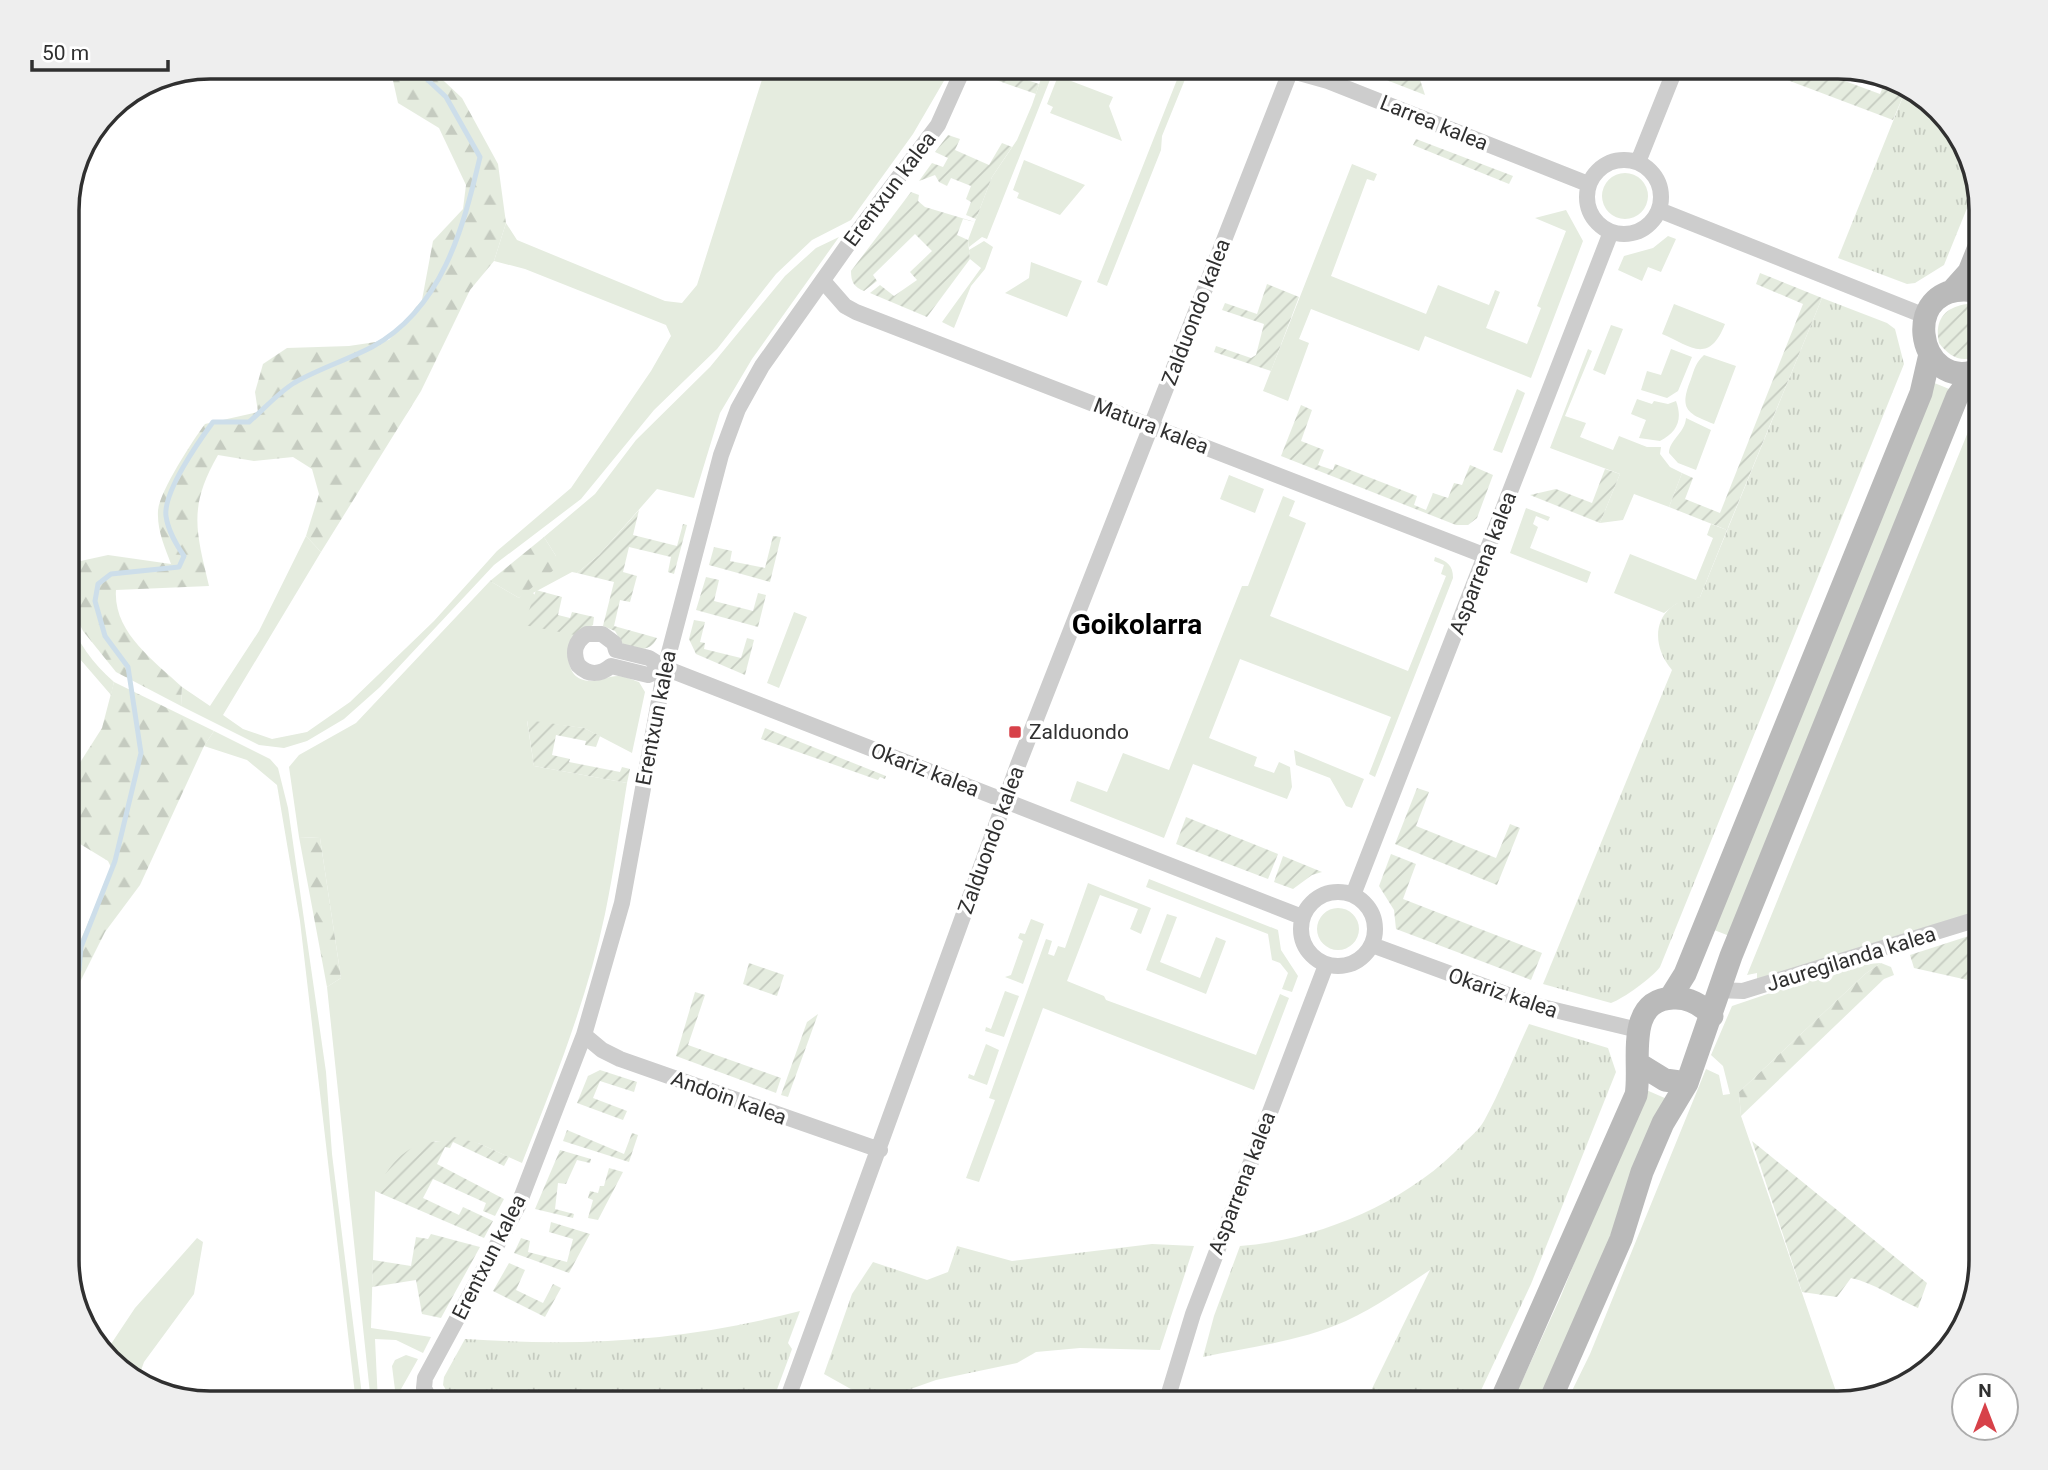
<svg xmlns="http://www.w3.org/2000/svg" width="2048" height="1470" font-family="Roboto,sans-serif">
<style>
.grass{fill:#e5ecdf}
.forest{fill:url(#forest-firs)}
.park{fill:url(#park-tufts)}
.garden{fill:url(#garden-furrows)}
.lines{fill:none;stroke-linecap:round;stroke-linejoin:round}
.stream{stroke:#cddeea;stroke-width:5}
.street{stroke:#cdcdcd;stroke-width:16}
.secondary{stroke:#bababa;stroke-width:23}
.poi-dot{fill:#d74149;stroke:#fff;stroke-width:2.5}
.labels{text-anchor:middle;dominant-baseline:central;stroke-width:7;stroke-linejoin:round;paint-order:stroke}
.street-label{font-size:21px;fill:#303030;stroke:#fff}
.poi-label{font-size:21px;fill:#303030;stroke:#fff;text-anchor:start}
.district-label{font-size:28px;font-weight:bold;fill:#000;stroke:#fff}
.rim{fill:none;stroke:#303030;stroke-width:3.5}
</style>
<defs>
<pattern id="forest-firs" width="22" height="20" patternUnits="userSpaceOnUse" patternTransform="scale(1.75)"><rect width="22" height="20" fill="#e5ecdf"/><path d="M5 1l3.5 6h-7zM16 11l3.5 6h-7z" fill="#c5cbc0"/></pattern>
<pattern id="park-tufts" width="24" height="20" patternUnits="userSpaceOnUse" patternTransform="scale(1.75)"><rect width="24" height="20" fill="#e5ecdf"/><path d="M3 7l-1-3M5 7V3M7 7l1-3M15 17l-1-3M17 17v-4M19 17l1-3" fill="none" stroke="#c5cbc0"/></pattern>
<pattern id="garden-furrows" width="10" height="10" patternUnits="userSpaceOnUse" patternTransform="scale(1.75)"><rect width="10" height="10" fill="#e5ecdf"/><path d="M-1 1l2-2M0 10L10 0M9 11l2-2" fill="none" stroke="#c5cbc0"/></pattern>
</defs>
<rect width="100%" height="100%" fill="#fff"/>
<path class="grass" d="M766,67H952L913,134L851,220L812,240L776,274L717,349L654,410L581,499L494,565L380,687L344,719L307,741L284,748L259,745L181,706L182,687L210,706L259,631L306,536L321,552L223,715L243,729L272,739L307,732L350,702L434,621L497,551L571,488L651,371L671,336L666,325L525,269L494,261L506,223L517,240L665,301L682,303L697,285Z
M1045,67H1055L987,239L982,237L969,247L968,240L992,177L1017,140L1032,105Z
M1182,67H1190L1162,136L1161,150L1107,286L1097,282Z
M1058,76L1113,97L1109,106L1122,141L1050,113L1053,107L1047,104Z
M1024,160L1085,185L1060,215L1017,198L1019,193L1013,190Z
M1352,164L1377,174L1374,181L1367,179L1331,276L1426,314L1438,285L1489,305L1495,290L1500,292L1486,328L1527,344L1541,308L1537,306L1566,231L1535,218L1566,210L1583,241L1531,378L1425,336L1419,351L1311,309L1299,339L1309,343L1288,401L1263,391Z
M1602 196a23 23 0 1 1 46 0a23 23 0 1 1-46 0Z
M1668,236L1676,239L1661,272L1648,267L1642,281L1618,270L1624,256L1653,248Z
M839,237L752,359L720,413L694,498L657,489L599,555L577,573L572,572L533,593L575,635C566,651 564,681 591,681C600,681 609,676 618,676C625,676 633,680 639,682L645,692L632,753L584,728L527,721L534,766L627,783C620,827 614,871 605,914C587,1000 554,1082 522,1163L478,1143L435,1141L375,1191L371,1328L431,1337L423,1353L396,1340L375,1339L378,1403H371L327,987L341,978L320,838L299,837L289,767L299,755L356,723L490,581L519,598L556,556L544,537L595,494L636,440L710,367L785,276L816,248Z
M984,241L993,247L985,269L971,286L954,328L942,322L981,268L970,259L969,250Z
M1031,262L1082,281L1067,317L1005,293L1029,278Z
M1674,304L1725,324C1708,367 1688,344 1662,334Z
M1611,325L1623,329L1605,375L1593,370Z
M1588,349L1592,351L1565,416L1586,423L1580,437L1613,450L1619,436L1647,447H1661L1660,454L1670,467L1682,473L1669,507L1634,494L1623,520L1600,523L1620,474L1550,448Z
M1671,349L1692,357L1678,391L1667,398L1641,390L1647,371L1661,375Z
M1704,355L1736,366L1714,424C1686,413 1679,409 1691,379C1694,370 1696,362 1704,355Z
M1932,382L1954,391L1732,937L1709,928Z
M1517,389L1525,393L1502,453L1493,450Z
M1637,399L1652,404L1654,401L1668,404L1676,401C1683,420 1677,432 1660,441L1639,438L1646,420L1631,414Z
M1981,400V913L1757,979V973L1747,975Z
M1686,418L1711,430L1696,470L1678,463L1669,453C1669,440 1685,433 1686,418Z
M1229,475L1264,489L1255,513L1220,499Z
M1283,496L1295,501L1289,516L1306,523L1270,616L1408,671L1446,576L1441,574L1444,565L1434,561L1435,557C1447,561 1453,565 1453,578L1375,777L1369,774L1391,717L1240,659L1209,738L1257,757L1254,766L1274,773L1279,762L1290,767L1292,787L1287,799L1193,764L1164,838L1070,801L1077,781L1107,792L1123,753L1169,770L1242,586H1248Z
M1526,508L1550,517L1548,521L1536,516L1533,524L1538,527L1530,548L1591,572L1587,583L1510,553Z
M1711,524L1727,530L1700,597L1676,604L1664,613L1614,593L1630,554L1696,580L1713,538L1707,535Z
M794,612L807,617L779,688L767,683Z
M67,617C79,643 92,663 114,682L111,695L67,644Z
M214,731L270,759L278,768L288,808L326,1072L332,1154L363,1403H356L300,921L277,785L247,760L204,746Z
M1294,750L1364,779L1352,808L1346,806L1330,778L1296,765Z
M1149,879L1278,930L1281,950L1298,976L1292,992L1282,989L1288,973L1280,963L1272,960L1268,934L1146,887Z
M1088,883L1151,908L1141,934L1130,929L1138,909L1100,895L1067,981L1104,996L1106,1000L1256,1055L1280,994L1289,998L1254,1090L1043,1008L979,1182L966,1178L995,1100L989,1098L1046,939L1052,941L1048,954L1054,956L1058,946L1065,948Z
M1317 929a21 21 0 1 1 42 0a21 21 0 1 1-42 0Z
M1167,914L1177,917L1160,962L1200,978L1216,937L1226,941L1206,994L1146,970Z
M1031,919L1044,924L1023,984L1005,977L1011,975L1023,941L1018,938L1020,933L1025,934Z
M1881,963L1865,974L1739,1092L1741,1116L1840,1403H1566L1590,1354L1706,1069L1719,1075L1723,1095L1730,1094L1723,1066L1711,1055L1732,1006L1854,965Z
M1005,991L1019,996L1004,1037L985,1031L986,1027L991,1029Z
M986,1044L999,1050L987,1085L968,1078L969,1074L974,1076Z
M1644,1089L1667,1099L1583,1304L1537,1403H1512L1561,1296Z
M197,1238L203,1242L194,1294L144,1362L138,1379L123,1374L106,1354L107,1350L135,1308Z
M406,1355L418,1359L396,1398L392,1366L395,1360Z"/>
<path class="forest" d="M390,67H429L462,98L498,164L506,223L494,261L470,290L421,391L321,552L306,536L319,494L312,469L293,457L254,461L218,455C188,507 196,531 209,586L116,590C113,632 154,661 182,687L181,706L116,672L83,631L67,599V564L108,555L171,564C165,547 157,531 158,511C159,492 193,440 205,424L258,412L255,392L263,364L287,348L349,346L389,340L422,300L433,241L463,209L466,185L439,128L398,103Z
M544,537L556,556L555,569L519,598L490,581Z
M114,682L214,731L204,746L140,885L105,932L74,994L67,998V959L77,948L112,869L108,861L67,836V783L102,728Z
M299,837L320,838L341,978L327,987Z
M1881,963L1891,967L1894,975L1884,979L1741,1116L1739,1092L1865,974Z"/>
<path class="park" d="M1906,89L1925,96L1967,146L1976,186L1944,265L1915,283L1907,284L1838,258Z
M1822,298L1887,323L1895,329L1904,364L1660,967C1653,977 1623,999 1611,1003L1543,984L1672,670C1646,639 1657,600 1700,597Z
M1529,1024L1608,1048L1616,1072L1531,1284L1475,1403H1365L1430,1270C1403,1288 1376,1307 1346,1321C1302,1341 1250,1347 1203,1357L1214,1316L1240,1246C1319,1240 1408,1202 1463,1144C1470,1137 1479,1130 1484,1121C1501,1090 1514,1056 1529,1024Z
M1152,1244L1194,1246L1160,1350L1080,1348L1036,1352L1017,1363L936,1380L874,1402L824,1374L852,1294L873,1262L927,1280L948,1272L957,1246L1012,1261Z
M800,1311L788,1343L792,1349L772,1403H541L517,1396L461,1401L449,1395L443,1385L444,1377L465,1339C585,1347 684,1341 800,1311Z"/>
<path class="garden" d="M982,67H1001L1000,71L1039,84L1036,94L979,74Z
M1353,67H1416L1425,95Z
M1753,67H1807L1880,94L1885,82L1906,89L1893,120Z
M948,135L960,139L955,150L989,165L1002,143L1012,147L992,177L976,219L966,215L971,202L966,199L971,186L951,178L947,186L939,182L935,175L919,181L932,163L943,167L948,158L935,152Z
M1416,139L1513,176L1509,184L1413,145Z
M911,192L919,195L918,201L925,207L975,222L963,219L957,235L968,240L970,259L927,317L870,293L880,285L894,296L917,280L910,272L932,251L915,234L873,275L877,281L864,291C854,287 851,282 851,271Z
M1760,273L1822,298L1727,530L1669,507L1682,473L1693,478L1685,499L1720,513L1803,304L1756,284Z
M1267,284L1299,297L1271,371L1214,352L1216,346L1251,358L1256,355L1264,324L1222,310L1225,303L1257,314Z
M1967,304L1981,311V353C1965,365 1950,358 1939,343C1934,320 1945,307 1967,304Z
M1301,405L1312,410L1301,441L1324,450L1318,465L1333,470L1335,464L1417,496L1414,505L1426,510L1433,493L1448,498L1454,483L1462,485L1470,465L1493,475L1477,518L1468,525H1456L1281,456Z
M1605,469L1620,474L1600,523L1530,495L1556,489L1592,503Z
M639,510L633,535L677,546L683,524L687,525L674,574L668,572L671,557L629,547L623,572L637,576L630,602L620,600L614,626L657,638C650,653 638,649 624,646L615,631L603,626L614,582L577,573L599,555Z
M773,536L781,537L770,582L709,565L714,547L732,551L730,561L765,568Z
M706,577L719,580L714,601L753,611L758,593L766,595L758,627L696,610Z
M536,590L562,597L558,615L570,618L572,612L594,617L593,625L575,635L524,625Z
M694,620L705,622L700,642L705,643L704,649L741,658L747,638L754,640L745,675L696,654L689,639Z
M527,720L584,728L600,736L596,747L585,745L586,741L556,735L552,755L570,759L569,762L620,772L622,767L630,769L627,783L534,766Z
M765,728L886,776L885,779L880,777L878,780L761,739Z
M1417,788L1429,792L1416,826L1496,858L1510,824L1520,828L1497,885L1395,844Z
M1186,817L1278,854L1268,879L1176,844Z
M1391,854L1416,864L1403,899L1542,953L1531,980L1396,929L1394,910L1379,886Z
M1283,856L1322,872L1312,875L1293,889L1274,882Z
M1978,933L1981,934V983L1914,968L1910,955Z
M749,963L784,975L777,996L743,984Z
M695,992L705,995L688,1045L781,1078L776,1093L676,1056Z
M818,1014L788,1097L781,1095L807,1022Z
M600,1070L637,1082L634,1092L600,1081L593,1098L627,1111L623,1120L577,1103L588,1076Z
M567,1130L624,1154L632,1133L638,1135L629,1162L563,1141Z
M454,1137L478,1143L509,1157L504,1166L453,1142L450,1148L445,1147L437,1164L504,1199L495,1216L483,1211L486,1203L433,1179L423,1198L459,1215L463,1207L493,1221L484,1238L375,1191C390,1166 402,1146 432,1142C441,1140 447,1143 454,1137Z
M1752,1141L1927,1283L1918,1308C1895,1298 1874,1283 1851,1278L1837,1297L1802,1292Z
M560,1150L591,1159L590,1163L577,1160L566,1184L558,1183L555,1209L574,1214L573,1218L535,1209Z
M609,1168L623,1172L598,1220L588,1218L593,1200L588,1198L590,1191L598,1193L600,1186H604Z
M551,1222L590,1234L569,1273L514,1253L521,1238L530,1241L528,1252L567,1262L573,1239L549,1232Z
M431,1234L480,1247L441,1318L422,1314L416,1280L372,1287L373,1260L411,1266L416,1237L428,1239Z
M509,1263L525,1270L516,1290L543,1303L553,1284L561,1288L545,1317L493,1291Z"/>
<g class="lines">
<path class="stream" d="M67,990L79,970L81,947L115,861L141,753L128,667L105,636L95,601L98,584L111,574L179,567L184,556C176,544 168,531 166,516C163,492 199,441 213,422H249C263,410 278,393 294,383C318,369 347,360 372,347C442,309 463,229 480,157L446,97L414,67"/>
<path class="street" d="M1278,67L1328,81L1588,184
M1587 197a37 37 0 1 1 74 0a37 37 0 1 1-74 0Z
M1638,162L1676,67
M1659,210L1925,316
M824,282L845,306L856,312L1486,556
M665,668L648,675L611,666C600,675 589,676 578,665C572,652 575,641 587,634H602L614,643L616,650L649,658L665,668L1302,917
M1301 929a37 37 0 1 1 74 0a37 37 0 1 1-74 0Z
M1353,895L1611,232
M1372,945L1538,1006L1638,1030
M1718,990L1743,991L1981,918
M584,1035L602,1050L620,1059L880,1150
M431,1403L424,1388L425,1378L518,1206L584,1035L622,903L665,668L721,455L738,409L762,366L852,239L938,125L964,67
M786,1403L1018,765L1292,67
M1166,1403L1193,1314L1326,965"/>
<path class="secondary" d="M1952,291L1969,272L1981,242
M1981,292C1895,273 1915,398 1981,369
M1670,998L1685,974L1921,393L1930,354
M1639,1064L1665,1080L1687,1083
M1500,1403L1636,1095C1642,1066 1623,1000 1673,998C1688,997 1702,1005 1712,1016
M1549,1403L1621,1239L1642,1172L1663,1123L1687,1083L1731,956L1957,397L1975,372"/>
</g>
<rect class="poi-dot" x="1008" y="725" width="14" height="14" rx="3.5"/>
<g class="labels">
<g class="street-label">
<text transform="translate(1434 123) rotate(22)">Larrea kalea</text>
<text transform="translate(890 189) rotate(-53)">Erentxun kalea</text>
<text transform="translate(1196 312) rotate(-69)">Zalduondo kalea</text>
<text transform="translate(1151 426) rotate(21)">Matura kalea</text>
<text transform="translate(1483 563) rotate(-69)">Asparrena kalea</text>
<text transform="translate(656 718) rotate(-79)">Erentxun kalea</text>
<text transform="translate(925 770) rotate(21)">Okariz kalea</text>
<text transform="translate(991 840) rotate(-70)">Zalduondo kalea</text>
<text transform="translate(1851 959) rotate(-17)">Jauregilanda kalea</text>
<text transform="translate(1503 993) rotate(19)">Okariz kalea</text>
<text transform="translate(729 1098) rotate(20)">Andoin kalea</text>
<text transform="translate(1242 1183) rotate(-69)">Asparrena kalea</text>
<text transform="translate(489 1257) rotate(-63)">Erentxun kalea</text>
</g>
<g class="poi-label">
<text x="1029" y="732">Zalduondo</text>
</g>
<g class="district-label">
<text x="1137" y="624">Goikolarra</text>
</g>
</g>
<path d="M0 0H2048V1470H0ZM210 79H1838A131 131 0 0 1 1969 210V1260A131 131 0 0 1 1838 1391H210A131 131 0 0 1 79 1260V210A131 131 0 0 1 210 79Z" fill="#eee" fill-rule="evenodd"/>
<path class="rim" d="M210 79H1838A131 131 0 0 1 1969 210V1260A131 131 0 0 1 1838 1391H210A131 131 0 0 1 79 1260V210A131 131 0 0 1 210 79Z"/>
<g transform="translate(1985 1407)"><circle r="33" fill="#ffffff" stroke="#acacac" stroke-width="2"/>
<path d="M0-5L12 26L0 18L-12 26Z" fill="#d74149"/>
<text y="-10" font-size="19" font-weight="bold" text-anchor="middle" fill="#303030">N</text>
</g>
<path d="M32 60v10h136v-10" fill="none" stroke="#303030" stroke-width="3.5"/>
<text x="42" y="60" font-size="21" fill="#303030" stroke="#ffffff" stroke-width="5" paint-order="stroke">50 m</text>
</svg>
